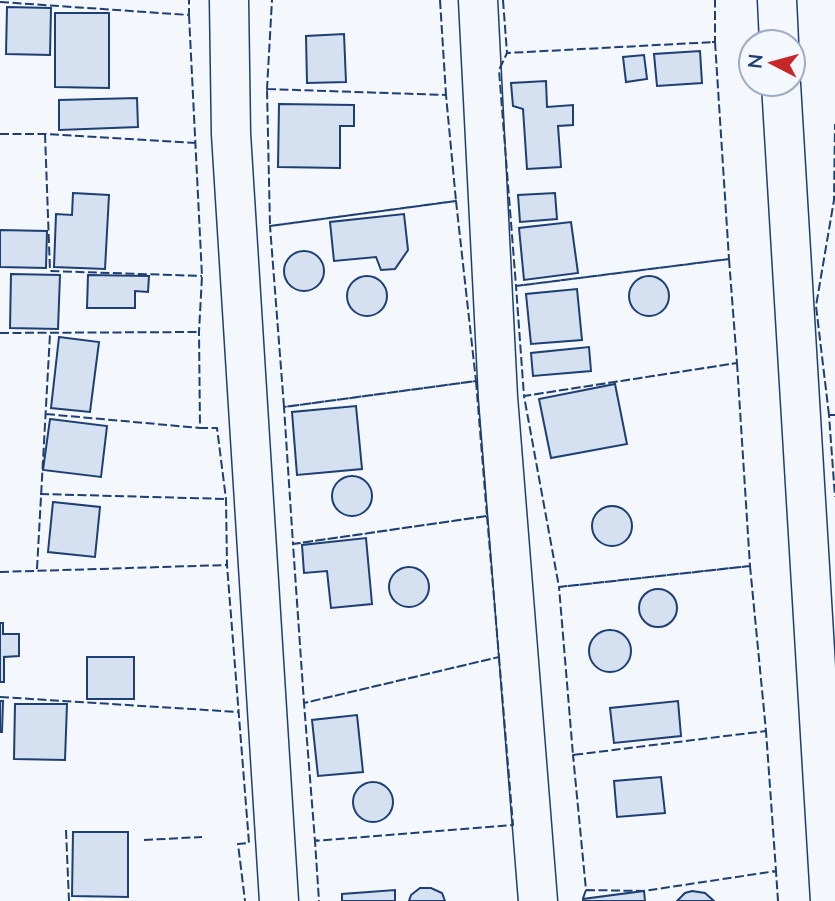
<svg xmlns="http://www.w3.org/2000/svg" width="835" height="901" font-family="Lato,sans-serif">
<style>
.building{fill:#d5e0f0;stroke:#1d3f73;stroke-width:2}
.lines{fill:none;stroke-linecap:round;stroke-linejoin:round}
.minor-casing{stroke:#1d3f73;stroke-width:41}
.minor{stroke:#f4f7fb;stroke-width:38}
.fence{stroke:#1d3f73;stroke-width:2;stroke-dasharray:9 3.5;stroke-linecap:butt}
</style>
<rect width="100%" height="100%" fill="#f4f7fb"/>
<path class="building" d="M7,7L51,8L50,55L6,54Z
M55,13H109V88L55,87Z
M344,34L346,82L307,83L306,36Z
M700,51L702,83L657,86L654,54Z
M644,55L647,79L626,82L623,57Z
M546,81L547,107L573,105V125L558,126L561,167L527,169L523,109L513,106L511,83Z
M137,98L138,127L59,130V100Z
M279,104L354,105V126H340V168L278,167Z
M73,193L109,195L105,269L54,267L56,214L72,215Z
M555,193L557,219L520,222L518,195Z
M404,214L408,250L395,269L381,270L376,257L334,261L330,222Z
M571,222L578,273L524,280L519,228Z
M0,230L47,231L46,268L0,267Z
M284 271a20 20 0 1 1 40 0a20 20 0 1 1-40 0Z
M11,274L60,275L58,329L10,328Z
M88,275L149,276L148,292L135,291V308H87Z
M347 296a20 20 0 1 1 40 0a20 20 0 1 1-40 0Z
M629 296a20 20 0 1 1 40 0a20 20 0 1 1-40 0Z
M577,289L582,340L531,344L526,294Z
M59,337L99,342L90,412L51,408Z
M589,347L591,371L533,376L531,353Z
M615,384L627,444L551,458L539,399Z
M356,406L362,469L297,475L292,412Z
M50,419L107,426L101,477L43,470Z
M332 496a20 20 0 1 1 40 0a20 20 0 1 1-40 0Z
M53,502L100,507L95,557L48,552Z
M592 526a20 20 0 1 1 40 0a20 20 0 1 1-40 0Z
M366,538L372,604L331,608L327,571L304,573L302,545Z
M389 587a20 20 0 1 1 40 0a20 20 0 1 1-40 0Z
M639 608a19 19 0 1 1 38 0a19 19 0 1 1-38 0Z
M0,623H3V634H19V656L4,657V682H0Z
M589 651a21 21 0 1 1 42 0a21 21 0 1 1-42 0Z
M87,657H134V699H87Z
M0,701H3L2,732H0Z
M678,701L681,736L614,743L610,708Z
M15,704H67L65,760L14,759Z
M357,715L363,772L318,776L312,720Z
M661,777L665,813L617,817L614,781Z
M353 802a20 20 0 1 1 40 0a20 20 0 1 1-40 0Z
M73,832H128V897L72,896Z
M420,888H431L442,893L445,901H409L411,895Z
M395,890V901H342V894Z
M644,891L645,901H583V899Z
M692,891L705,893L714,901H677L685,893Z"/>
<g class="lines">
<defs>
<path id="minor" d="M229,0L231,134L279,901
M478,0L498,397L538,901
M777,0L779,42
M781,84L830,901"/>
</defs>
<use href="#minor" class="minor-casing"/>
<use href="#minor" class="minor"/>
<path class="fence" d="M440,0L446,95H443
M503,0L507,53H510
M0,2L189,15V0
M189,15L202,276L199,332L200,428H217L226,499L227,565L249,843L238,844L245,901
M712,42H715V0
M715,42L729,259L516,286L499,70L507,53Z
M267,89L446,95L456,201L270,226Z
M268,89H267L272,0
M0,134H45L197,143
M45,134L50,271L202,276
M456,201L476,381L284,407L270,226Z
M729,259L737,363L524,396L516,286Z
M0,333L199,332
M737,363L750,566L559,587L524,396Z
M476,381L487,516L293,544L284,407Z
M46,414L200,428
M829,415L816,306L834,200L835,124
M835,415H829L835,497
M40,494L226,499
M487,516L499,657L304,703L293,544Z
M750,566L766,731L573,755L559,587Z
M37,569L50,334
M0,572L227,565
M499,657L513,825L315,841L304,703Z
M0,697L238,712
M575,755H573L586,890L582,901
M66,830L69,901
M144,840L202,837
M318,840L315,841L319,901
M773,872L776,871L778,901
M586,890L644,891L776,871L766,731H763"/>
</g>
<g transform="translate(772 63) rotate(276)"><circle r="33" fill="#f4f7fb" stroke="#9eadc5" stroke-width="2"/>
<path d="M0-5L12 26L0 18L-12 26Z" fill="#c62828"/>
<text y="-10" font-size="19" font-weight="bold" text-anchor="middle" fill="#1d3f73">N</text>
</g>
</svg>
